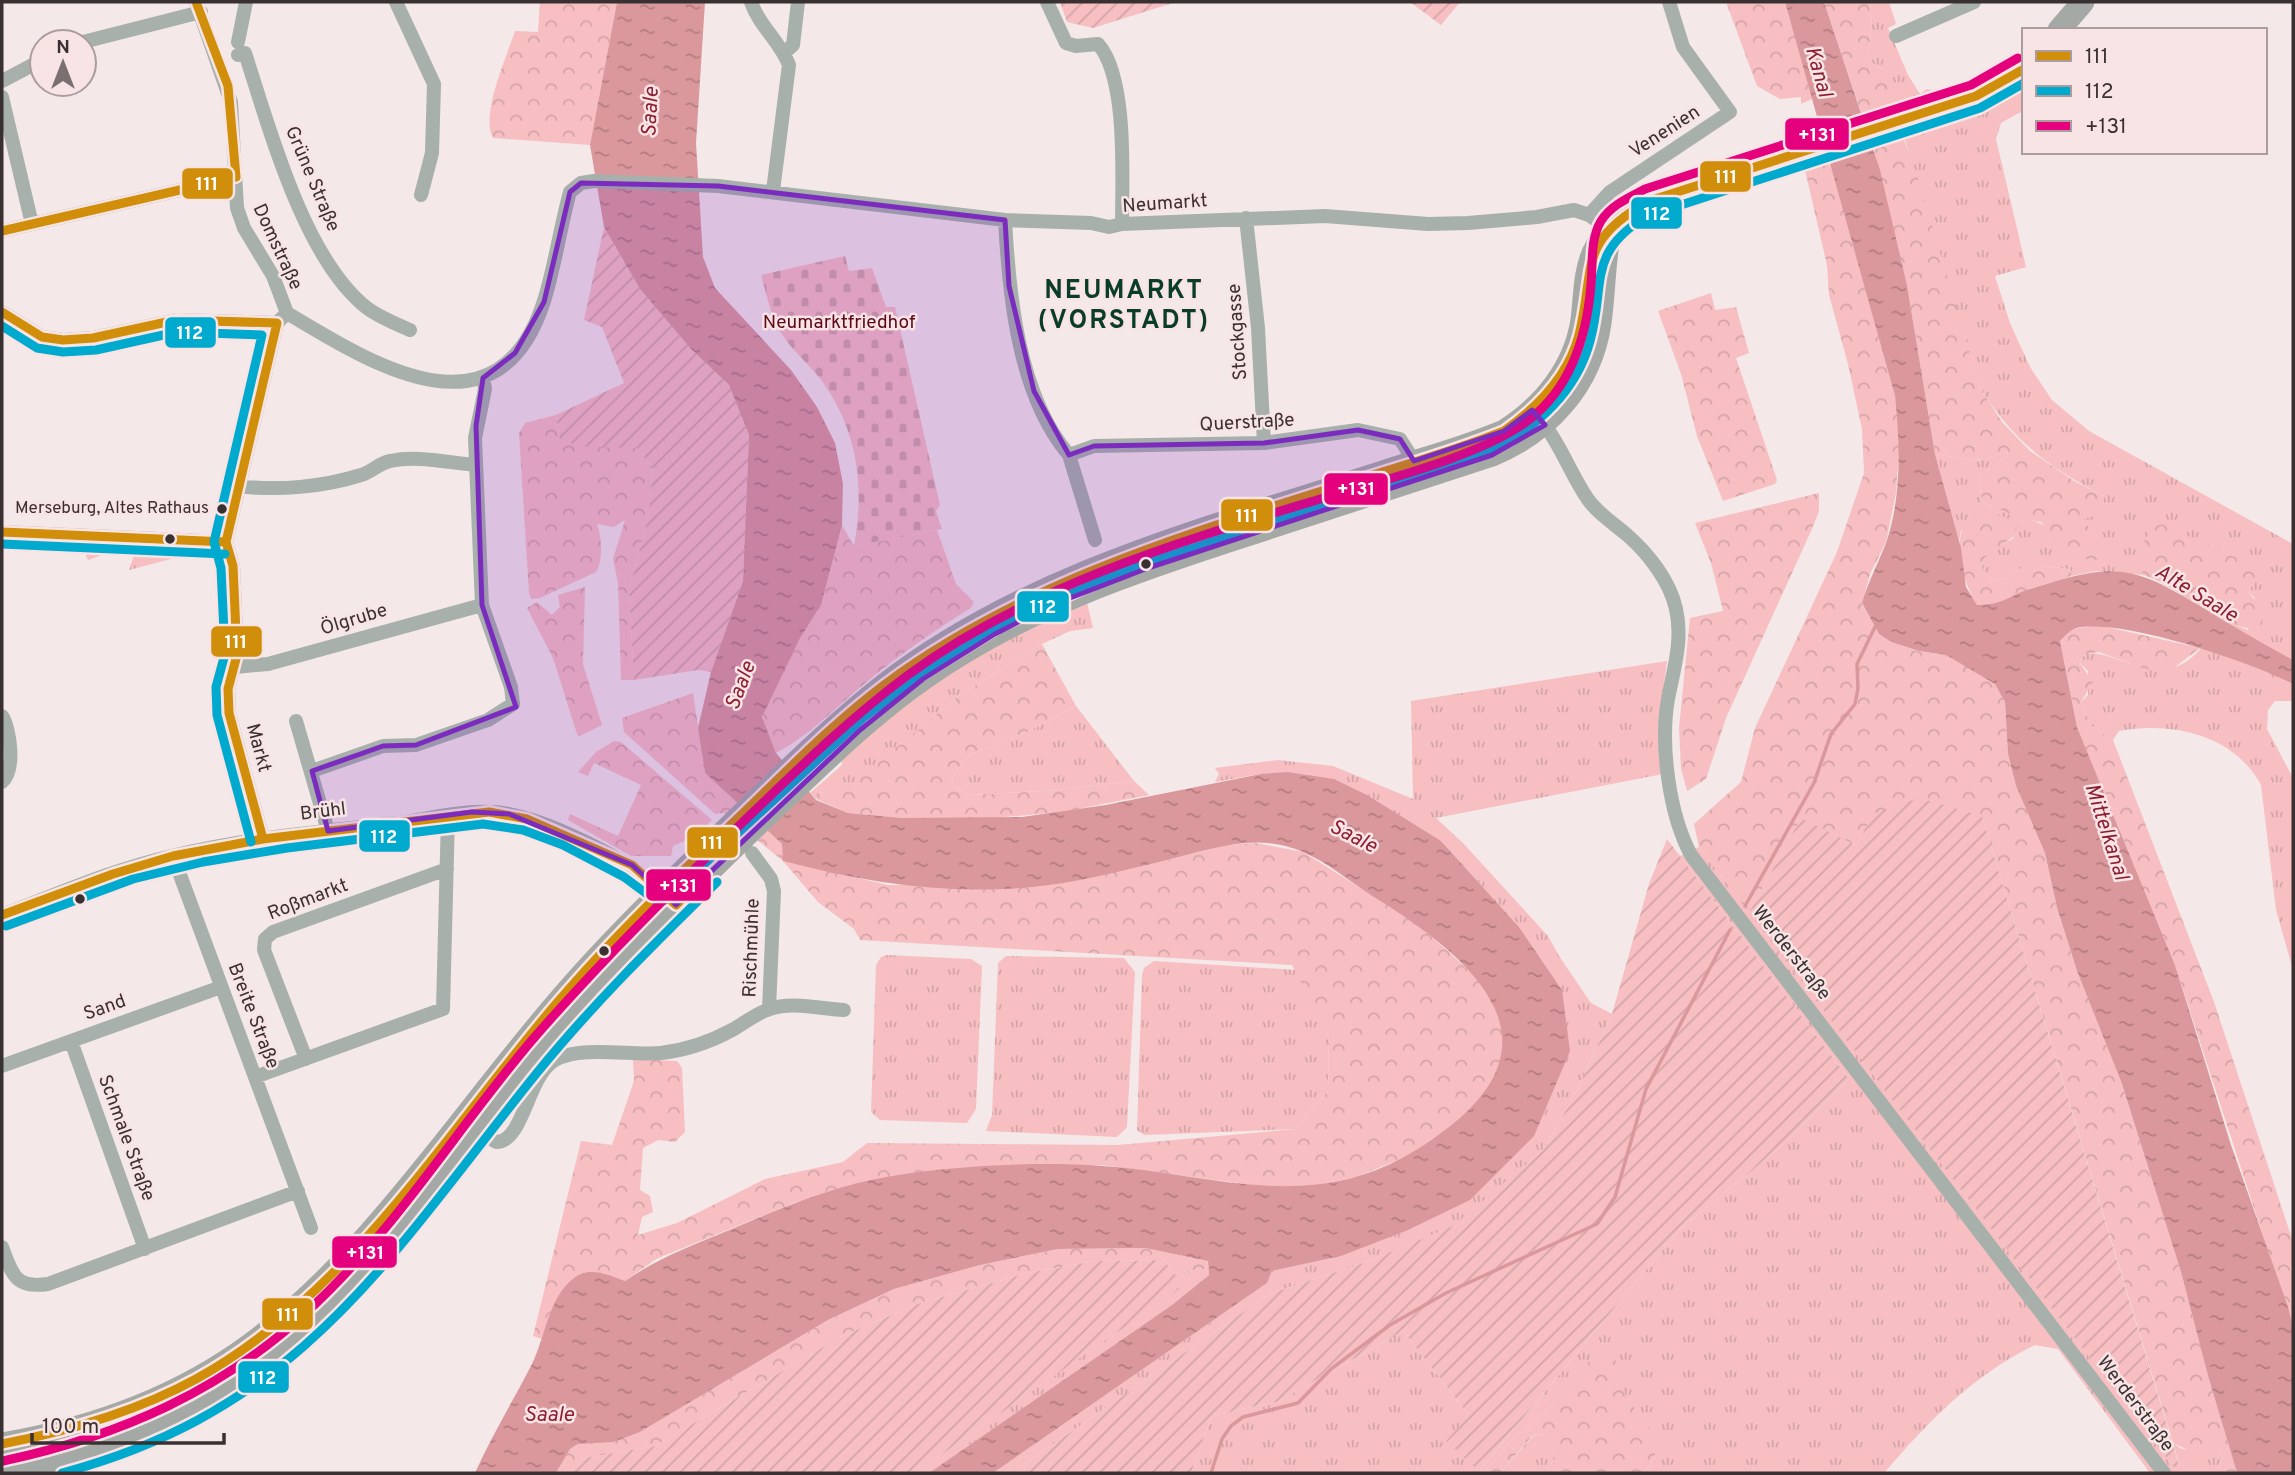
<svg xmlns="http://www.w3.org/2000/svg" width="2295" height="1475" font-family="Overpass,sans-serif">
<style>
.grass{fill:url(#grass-tufts)}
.forest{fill:url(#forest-crowns)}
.cemetery{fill:url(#cemetery-stones)}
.garden{fill:url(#garden-furrows)}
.water{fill:url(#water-ripples)}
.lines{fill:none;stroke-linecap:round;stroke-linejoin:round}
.stream{stroke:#db989c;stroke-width:3.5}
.minor{stroke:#a7b0aa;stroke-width:14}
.primary{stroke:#a5a9a6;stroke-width:23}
.bus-1-casing{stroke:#f8e4e5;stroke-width:14}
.bus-2-casing{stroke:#f8e4e5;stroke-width:14}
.bus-3-casing{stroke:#f8e4e5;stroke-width:14}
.bus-1{stroke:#d18e0a;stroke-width:9}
.bus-2{stroke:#00a9ce;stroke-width:9}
.bus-3{stroke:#e5007d;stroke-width:9}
.marked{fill:#7b2cbf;fill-opacity:0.2;stroke:#7b2cbf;stroke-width:5;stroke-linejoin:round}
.bus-dot{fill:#383031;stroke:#f8e4e5;stroke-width:2.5}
.labels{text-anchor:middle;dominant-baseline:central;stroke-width:5;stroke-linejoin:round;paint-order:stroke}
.bus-label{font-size:17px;fill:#383031;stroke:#f8e4e5;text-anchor:end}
.street-label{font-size:19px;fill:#383031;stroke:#f8e4e5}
.park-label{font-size:19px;fill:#5d081b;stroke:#f8e4e5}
.water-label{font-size:21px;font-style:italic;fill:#8c1e32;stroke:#f8e4e5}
.district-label{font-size:26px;font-weight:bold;letter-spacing:2px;fill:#0a3c2a;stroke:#f8e4e5}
.line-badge{stroke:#f8e4e5;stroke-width:2.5}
.badge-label{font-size:19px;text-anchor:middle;font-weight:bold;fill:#fff}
</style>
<defs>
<pattern id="grass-tufts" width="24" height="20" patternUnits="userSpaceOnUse" patternTransform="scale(1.75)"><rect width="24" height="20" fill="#f7bfc2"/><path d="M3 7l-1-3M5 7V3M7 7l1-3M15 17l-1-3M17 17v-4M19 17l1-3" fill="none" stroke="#d4a4a7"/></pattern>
<pattern id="forest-crowns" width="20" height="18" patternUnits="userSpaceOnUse" patternTransform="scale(1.75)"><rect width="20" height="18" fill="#f7bfc2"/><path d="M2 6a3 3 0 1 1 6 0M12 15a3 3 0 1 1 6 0" fill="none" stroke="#d4a4a7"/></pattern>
<pattern id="cemetery-stones" width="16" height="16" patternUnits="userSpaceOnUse" patternTransform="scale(1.75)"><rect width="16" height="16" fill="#f7bfc2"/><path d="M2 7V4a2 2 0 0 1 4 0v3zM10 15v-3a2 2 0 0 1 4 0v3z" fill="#d4a4a7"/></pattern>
<pattern id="garden-furrows" width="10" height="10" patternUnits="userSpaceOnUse" patternTransform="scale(1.75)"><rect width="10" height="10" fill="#f7bfc2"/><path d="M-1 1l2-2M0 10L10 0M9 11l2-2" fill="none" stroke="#d4a4a7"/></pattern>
<pattern id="water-ripples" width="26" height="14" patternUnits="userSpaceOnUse" patternTransform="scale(1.75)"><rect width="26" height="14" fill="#db989c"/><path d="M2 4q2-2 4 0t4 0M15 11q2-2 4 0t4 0" fill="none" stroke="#b37c80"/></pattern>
</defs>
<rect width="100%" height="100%" fill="#f4e8e9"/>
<path class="grass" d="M1870,2H1889L1896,24L1888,28L1908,75L1920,94L1927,89L1942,93L1950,117L1989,105L2024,87V110L2001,123L1996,139L2026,267L1995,276L2010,323L2030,367L2052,400L2089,431L2293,544V701H2275L2268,710L2267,729L2293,778V970L2276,910L2261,785C2235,735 2171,721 2119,731L2113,740L2091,726L2081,702L2088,695V671L2079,662L2085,654C2100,652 2109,657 2123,661C2181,681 2188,663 2225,621L2248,630L2255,598L2248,591L2142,570L2143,575L2096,571L2071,576V570C2057,566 2044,569 2030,561L2009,578L1996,581L1985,575L1981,564L1986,554L2014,538L1994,515L1982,511L1961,531L1959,541L1935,454L1972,460L1986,459L2007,451L2008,456L1979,476L1982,502C1992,507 2044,523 2047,527C2049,531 2049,539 2050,544L2099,538L2082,520L2104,496C2048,468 2014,441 1980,388L1905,140C1893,138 1881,141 1874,151L1860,109L1870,111L1884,70L1870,62L1868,53L1872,26Z
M79,541L135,544L88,560Z
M135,552L185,554L186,555L129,570Z
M1086,598L1093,628L1070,631L1042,644L959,696L845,791L818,793L816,799L810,793L842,765L841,756L913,695L982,649Z
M1667,661L1659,724L1663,774L1436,818L1463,843L1548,936L1559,956L1591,1003L1612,1014L1579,1086L1545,1148L1454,1226L1366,1262L1269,1294L1012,1473H993L1267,1283L1272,1271L1341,1256L1562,990L1519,927L1441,841L1261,774L1215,782L1219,774L1215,768L1278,760L1333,766L1413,799L1411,701Z
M1076,706L1134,781L1058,790L970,795L951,785L954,773L971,754L1029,731Z
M1699,847L2176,1470L2180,1467L2173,1443L2182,1449L2218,1448L2223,1457L2217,1473H2150L2058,1349L2035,1345C1973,1375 1929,1421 1884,1473H1644L1655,1457L1631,1406L1597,1353L1540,1418L1512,1440L1483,1473H1191L1212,1415L1277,1402L1403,1331L1469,1415L1480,1470L1680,1229L1783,1145L1849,1079L1680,856Z
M887,955L971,959L982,966L976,1109L967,1123L880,1120L871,1112L876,965L881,957Z
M1006,956L1124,958L1135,972L1127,1127L1117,1137L986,1131L992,1115L998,963Z
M1154,961L1296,970L1329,1036L1328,1091L1296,1129L1144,1135L1137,1130L1142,975L1144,968Z
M1208,1261L1209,1275L1172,1305L929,1473H915L1178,1289L1175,1273L1204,1269Z
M1546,1434L1554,1456L1548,1473H1500L1533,1436Z"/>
<path class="forest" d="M540,2H617L590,145L493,138C480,115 507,56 515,31L538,32Z
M1726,2H1785L1814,98L1801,104V97L1780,99L1757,86Z
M1824,2H1870L1872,26L1868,53L1870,62L1884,70L1894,85C1891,104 1880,114 1860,109Z
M1896,139L1904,140L1916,171L1980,388L2002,422L2030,451L2074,481L2104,496V506L2097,515L2082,520L2099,538L2103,553L2097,560L2062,557L2050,544L2046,527L2041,522L2023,519L1982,502L1979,476L2008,456L2007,451L1986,459L1972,460L1935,454L1907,285L1874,151L1878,145Z
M1825,163L1832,166L1895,396L1900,439L1896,493L1886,542L1870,574L1862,604L1879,634L1891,642L1918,651L1946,655L1996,684L2005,702L2008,754L2016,786L2045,853L2057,909L2077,971L2122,1084L2181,1272L2208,1376L2237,1473H2217L2223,1457L2218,1448L2195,1453L2173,1443L1982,816L1857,846L1801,819L1749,913L1699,847L1694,824L1741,782L1755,728L1837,552L1864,473L1862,429L1848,364L1829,295L1827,265L1805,170L1814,165Z
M1711,293L1715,310L1736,307L1749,353L1736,358L1777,480L1775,484L1723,501L1697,436L1681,374L1658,311Z
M556,415L560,441L638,448L653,469L648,519L629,589L634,680H621L618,583L613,559L625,520L614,527L597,524C602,536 603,561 596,572L540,598L531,599L529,593L519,433L525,423Z
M1819,493V511L1812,529L1726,718L1706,779L1687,791L1681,768L1679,728L1690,618L1723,611L1711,563L1695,523Z
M1982,510L2016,521C2021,544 1990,545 1981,564L1985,575L1996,581L2009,578L2030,560C2044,569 2056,566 2071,570V576C2057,582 2043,584 2029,589C2006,599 2004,604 1977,605C1962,581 1945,523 1982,510Z
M2161,524L2259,568L2256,581L2248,591L2264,612L2261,628C2224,634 2180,586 2143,575L2137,554L2151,529Z
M842,525L854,546L937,530L956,584L974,602L971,608C935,630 902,653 869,680C838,705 812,734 776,753L762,718L768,700L799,640L821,605Z
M585,587L583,664L602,725L578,737L553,658L527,608L537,602L552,615L560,607L558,595Z
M2098,625L2200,648L2171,670L2146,669L2099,652L2085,654L2079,662L2093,682L2081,702L2091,726L2113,740L2214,1002L2293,1242V1328L2175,965L2077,727L2060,641L2072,629Z
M1042,644L1076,706L1029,731L971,754L954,773L951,785L970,795L1058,790L1134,781L1149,795L1062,812L992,818H904L848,813L816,799L817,793L845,790L959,696Z
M693,693L705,773L782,844L784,861L888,885H1048L1167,860L1224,845L1256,843L1303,852L1418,924L1476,977L1490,994L1499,1016L1504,1040L1502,1058L1494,1079L1473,1106L1437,1138L1403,1158L1356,1177L1316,1186L1268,1187L1102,1165L988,1167L796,1202L656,1259L625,1281L603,1273L574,1278L562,1292L542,1339L533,1336L581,1141L612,1145L634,1081L633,1059L677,1061L682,1068L685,1132L675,1142L658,1140L643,1148L640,1190L650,1196L653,1212L642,1217L638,1235L677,1223L765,1179L843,1162L867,1143L1118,1145L1296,1129L1328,1091L1329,1036L1292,965L860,940L854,929L818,902L783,861L724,813L715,814L624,732L622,718Z
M614,741L621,742L712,820L691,838L673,846L671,856H631L568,820L570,814L618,836L641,785L594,763L588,776L578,772L596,752Z
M1145,1248L1208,1261L1204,1269L1175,1273L1163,1260L1095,1261L1027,1273L917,1304L842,1336L655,1446L579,1459L571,1473H556L570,1449L578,1444L640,1432L828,1320L894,1289L980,1265L1058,1249Z
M1596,1353C1610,1354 1618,1359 1622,1372L1615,1381L1655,1436V1457L1644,1473H1548L1554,1456L1545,1434L1532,1436L1500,1473H1483L1512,1440L1540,1418Z"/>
<path class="cemetery" d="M845,256L849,271L872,268L886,307H895L937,492L940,505L936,511L942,529L854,546C864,491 859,438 828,390C816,370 796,355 783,336C771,318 767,296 761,275Z"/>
<path class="garden" d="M1060,2H1176L1093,28L1067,22Z
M1410,2H1460L1441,25Z
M604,227L640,289L691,349L729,385L749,435L743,581L711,672L698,670L634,680L629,589L648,519L653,469L637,448L588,447L560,441L556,415L624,383L602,327L584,320Z
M1919,798L1982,816L2180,1468L2176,1470L1749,913L1801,818L1857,846L1872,814Z
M1667,839L1849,1079L1783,1145L1680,1229L1479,1471L1446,1441L1469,1415L1403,1331L1277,1402L1212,1415L1191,1473H1012L1269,1294L1366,1262L1453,1226L1545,1148L1579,1086L1612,1014L1649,884Z
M1163,1260L1175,1273L1179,1289L915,1473H571L578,1459L655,1446L842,1336L917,1304L1027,1273L1095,1261Z"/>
<path class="water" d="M617,2H705L696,143L703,257L715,288L791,370L817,407L835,443L843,484L842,525L821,605L799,640L762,717L776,753L816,800L848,813L903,818L1022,817L1106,805L1261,774L1287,772L1334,779L1367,795L1441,841L1519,927L1562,990L1570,1051L1534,1136L1470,1200L1408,1230L1341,1256L1272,1271L1267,1283L993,1473H929L1172,1305L1209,1275L1208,1261L1145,1248L1058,1249L980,1265L894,1289L828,1320L640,1432L613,1442L578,1444L570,1449L556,1473H475C492,1435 513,1401 532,1364C545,1338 549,1296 574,1278C589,1266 609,1275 625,1281C659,1258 688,1247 727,1231C774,1211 821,1191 871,1180C939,1166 1034,1161 1103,1166C1186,1171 1269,1200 1352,1178C1393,1167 1428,1145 1460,1118C1565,1026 1451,945 1371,895C1349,881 1327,862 1303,852C1257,831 1209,850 1163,861C1125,870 1087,880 1049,885C958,897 871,884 783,861L782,844L705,773L698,728L711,672L743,581L749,435L729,385L691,349L640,289L604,227L590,145Z
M1785,2H1824L1880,170L1907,285L1935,454L1961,548L1966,587L1977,605C2008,604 2008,595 2033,588C2050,583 2067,577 2085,574C2131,564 2161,583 2200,606C2230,625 2262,643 2293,660V684C2250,662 2123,618 2076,628C2070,630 2065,636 2060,641L2077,727L2175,965L2231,1145L2288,1307L2293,1328V1473H2237L2208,1376L2181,1272L2122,1084L2077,971L2057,908L2045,853L2016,786L2008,754L2005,702L1995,684L1946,655L1919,651L1891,642L1879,634L1862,603C1868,582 1878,564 1886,543C1902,497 1900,443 1895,396Z"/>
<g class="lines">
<path class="stream" d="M1745,906L1814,783L1831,734L1855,704L1858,688L1857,664L1875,627
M1211,1473L1222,1439L1231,1426L1243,1417L1298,1403L1331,1369L1390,1325L1446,1293L1597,1224L1615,1197L1646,1089L1730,930"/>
<path class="minor" d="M196,2L231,102L237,208L244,228L273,276L287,313
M396,2L434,84L432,153L421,195
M751,2C759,26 780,41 789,65L773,191
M1047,2L1066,43L1076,46L1098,44C1128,77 1122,180 1122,224
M1896,36L1974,2
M83,42L201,12
M238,42L246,2
M784,53L793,45L798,2
M238,55L245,53C269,127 304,259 367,308C379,317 396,324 410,330
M2,81L42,60
M2,97L32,224
M1589,215L1610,192L1730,112L1683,47L1669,2
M1246,218L1258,328L1264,443
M1005,220C1009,295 1018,395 1069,455L1095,540
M2,231L236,177
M2,312L42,337L63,340L93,338L176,320L277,323
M287,313C372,364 498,444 544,301C555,266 560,228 570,192L581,183L594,181L718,186L1005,220L1091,223L1109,227L1122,224L1325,216L1428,224L1468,223L1537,217L1574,210L1589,215L1610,230
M1541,420C1560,443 1570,473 1587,498C1597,513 1613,523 1626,534C1648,553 1670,581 1676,609C1683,640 1674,668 1668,699C1660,745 1669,814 1691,855L2164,1473
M1069,455L1094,446L1264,443L1358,430L1400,439L1414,461
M238,486C278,491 323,487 361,475C372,472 379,463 390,461C418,455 448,463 476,465
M2,532L226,542
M235,667L268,664L482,605
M2,716C10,728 16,770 2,782
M296,721L328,831
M312,771L383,746L416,745L488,720L513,704L511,687L482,605L475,438L485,389L483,378
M263,839L229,713L228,689L237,655L233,566L226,542L277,323L287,313
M752,853L771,879L774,891L769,1009
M173,856L311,1228
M2,915C58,894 114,869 172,856C247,838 323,831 399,823C434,818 474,807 509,814C553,822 638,864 668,896
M71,1041L145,1249
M306,1059L264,950L265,939L273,932L447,869
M2,1066L221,987
M255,1077L443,1009L448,816
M476,1129L496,1142C524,1142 527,1076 555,1060C581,1045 632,1056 661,1053C687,1050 710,1042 732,1030C745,1023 756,1013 770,1009C791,1001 822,1009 844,1010
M2,1247C12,1274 15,1289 48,1284L298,1191"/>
<path class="primary" d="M2059,30L2083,2
M2,1444C91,1429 178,1398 251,1344C371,1255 459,1117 556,1004C613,937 675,878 739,817C786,772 833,725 884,685C1029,573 1209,528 1380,473C1421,459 1464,448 1504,431C1544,406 1575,367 1582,320C1585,297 1584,272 1594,251C1604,228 1627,213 1649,201L1976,96L2024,69
M6,1473C143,1449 263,1383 357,1279C423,1206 478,1122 543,1047C616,963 695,884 776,807C823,763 870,716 923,679C1023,608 1138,570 1253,533C1333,507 1413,481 1492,455C1548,432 1591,385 1600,323C1604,294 1604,265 1609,237"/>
<defs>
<path id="bus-1" d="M2,231L236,177L228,86L196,2
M2,312L42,337L63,340L93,338L176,320L277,323L226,542L233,566L237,655L228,689L229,713L263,839
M2,532L226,542
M2,915L113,874L173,856L263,839L489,812L527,819L632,865L676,905L686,895
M2,1444C69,1431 136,1412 196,1379C350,1294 445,1134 556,1004C613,937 676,877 739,817C786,772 832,724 884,685C1021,583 1184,535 1344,484C1398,467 1452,452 1504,431C1538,407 1568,377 1579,335C1596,267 1576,242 1649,201L1976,96L2024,69"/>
<path id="bus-2" d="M2,326L37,348L63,352L96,350L177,332L262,335L214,542L221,568L225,654L216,687L217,715L251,842
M2,544L225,554
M6,926L133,879L203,862L287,848L483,824L523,830L563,845L624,877L655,900H665L863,718L919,676L1000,626L1117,573L1493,449C1538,427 1577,390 1590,341C1606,283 1586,253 1647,216L1980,108L2024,83
M62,1473C303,1409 390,1255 536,1074C591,1006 654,944 717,882"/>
<path id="bus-3" d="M3,1461C120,1436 224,1390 311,1308C396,1229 458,1127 533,1039C600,962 672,890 745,820C798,769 850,718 908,675C1030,586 1175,543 1317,500C1377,482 1483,456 1530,419C1572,386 1587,336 1591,284C1593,264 1590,239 1601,221C1611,205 1630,197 1645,189L1971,85L2018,58"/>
</defs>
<use href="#bus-1" class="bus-1-casing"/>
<use href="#bus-2" class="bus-2-casing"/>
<use href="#bus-3" class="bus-3-casing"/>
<use href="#bus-1" class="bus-1"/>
<use href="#bus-2" class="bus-2"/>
<use href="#bus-3" class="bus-3"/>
</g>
<path class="marked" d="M581,183L718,186L1005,220L1009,286L1034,391L1069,455L1094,446L1264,443L1358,430L1400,439L1414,461L1504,431L1532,410L1545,425L1492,455L1148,568L1052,605L995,634L923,679L860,730L676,905L632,865L509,814L472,812L328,831L312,771L383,746L416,745L516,707L482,605L476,426L483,378L515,353L544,302L570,192Z"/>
<g class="bus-dot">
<circle cx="222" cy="509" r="6"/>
<circle cx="170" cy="539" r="6"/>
<circle cx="1146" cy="564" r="6"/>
<circle cx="80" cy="899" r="6"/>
<circle cx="604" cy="951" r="6"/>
</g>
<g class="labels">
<g class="bus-label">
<text x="209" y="509">Merseburg, Altes Rathaus</text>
</g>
<g class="street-label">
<text transform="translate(1665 132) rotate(-33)">Venenien</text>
<text transform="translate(312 179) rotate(67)">Grüne Straße</text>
<text transform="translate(1165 204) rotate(-4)">Neumarkt</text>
<text transform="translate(277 247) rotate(65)">Domstraße</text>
<text transform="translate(1238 332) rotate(-94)">Stockgasse</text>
<text transform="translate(1247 423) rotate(-3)">Querstraße</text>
<text transform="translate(354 620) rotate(-17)">Ölgrube</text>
<text transform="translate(258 748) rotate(75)">Markt</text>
<text transform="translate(323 812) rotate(-7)">Brühl</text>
<text transform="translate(308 900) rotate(-21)">Roßmarkt</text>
<text transform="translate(752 948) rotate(-88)">Rischmühle</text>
<text transform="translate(1791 953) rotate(52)">Werderstraße</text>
<text transform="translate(105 1008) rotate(-20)">Sand</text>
<text transform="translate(253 1016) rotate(69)">Breite Straße</text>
<text transform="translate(126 1138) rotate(70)">Schmale Straße</text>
<text transform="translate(2135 1404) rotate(53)">Werderstraße</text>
</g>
<g class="park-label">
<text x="839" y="323">Neumarktfriedhof</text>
</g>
<g class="water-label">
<text transform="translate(1818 72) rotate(74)">Kanal</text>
<text transform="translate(651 112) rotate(-87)">Saale</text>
<text transform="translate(2196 594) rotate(31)">Alte Saale</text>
<text transform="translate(741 686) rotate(-69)">Saale</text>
<text transform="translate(2106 832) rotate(72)">Mittelkanal</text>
<text transform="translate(1353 837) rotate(27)">Saale</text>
<text x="549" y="1415">Saale</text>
</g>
<g class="district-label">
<text x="1124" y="291">NEUMARKT<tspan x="1124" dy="30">(VORSTADT)</tspan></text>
</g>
</g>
<g class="line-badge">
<rect x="1784" y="117" width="66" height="34" rx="7" fill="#e5007d"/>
<rect x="1699" y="160" width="53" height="33" rx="7" fill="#d18e0a"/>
<rect x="181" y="167" width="53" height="33" rx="7" fill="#d18e0a"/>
<rect x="1630" y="196" width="53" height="34" rx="7" fill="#00a9ce"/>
<rect x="164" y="316" width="53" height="33" rx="7" fill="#00a9ce"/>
<rect x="1323" y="472" width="66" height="34" rx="7" fill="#e5007d"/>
<rect x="1220" y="498" width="54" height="34" rx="7" fill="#d18e0a"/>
<rect x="1016" y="590" width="54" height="33" rx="7" fill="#00a9ce"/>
<rect x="210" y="625" width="53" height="33" rx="7" fill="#d18e0a"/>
<rect x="358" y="819" width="53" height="34" rx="7" fill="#00a9ce"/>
<rect x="686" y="826" width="53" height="33" rx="7" fill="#d18e0a"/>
<rect x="645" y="868" width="67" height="34" rx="7" fill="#e5007d"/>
<rect x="331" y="1235" width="67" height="34" rx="7" fill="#e5007d"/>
<rect x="261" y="1297" width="53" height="34" rx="7" fill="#d18e0a"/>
<rect x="237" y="1360" width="53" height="34" rx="7" fill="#00a9ce"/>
</g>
<g class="badge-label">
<text x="1817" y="141">+131</text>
<text x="1726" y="183">111</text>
<text x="207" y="190">111</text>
<text x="1657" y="220">112</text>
<text x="190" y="339">112</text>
<text x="1356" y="495">+131</text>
<text x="1247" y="522">111</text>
<text x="1043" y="613">112</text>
<text x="236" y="648">111</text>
<text x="384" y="843">112</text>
<text x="712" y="849">111</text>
<text x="678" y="892">+131</text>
<text x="365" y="1259">+131</text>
<text x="288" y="1321">111</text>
<text x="263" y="1384">112</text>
</g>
<rect width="2295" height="1475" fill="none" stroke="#383031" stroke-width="7"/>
<rect x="2022" y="28" width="245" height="126" fill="#f8e4e5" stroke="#ab9c9d" stroke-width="2"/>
<rect x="2036" y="51" width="35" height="10" fill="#d18e0a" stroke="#ab9c9d" stroke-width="2"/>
<text x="2085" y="63" font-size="21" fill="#383031">111</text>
<rect x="2036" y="86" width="35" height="10" fill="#00a9ce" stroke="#ab9c9d" stroke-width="2"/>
<text x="2085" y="98" font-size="21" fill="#383031">112</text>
<rect x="2036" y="121" width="35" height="10" fill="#e5007d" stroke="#ab9c9d" stroke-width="2"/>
<text x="2085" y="133" font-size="21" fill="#383031">+131</text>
<g transform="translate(63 63)"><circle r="33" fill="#f8e4e5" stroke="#ab9c9d" stroke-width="2"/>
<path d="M0-5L12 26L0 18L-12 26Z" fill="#7a7071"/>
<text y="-10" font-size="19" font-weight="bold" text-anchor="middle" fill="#383031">N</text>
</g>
<path d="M32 1433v10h192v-10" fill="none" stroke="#383031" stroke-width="3.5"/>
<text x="42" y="1433" font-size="21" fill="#383031" stroke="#f8e4e5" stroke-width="5" paint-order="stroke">100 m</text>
</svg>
